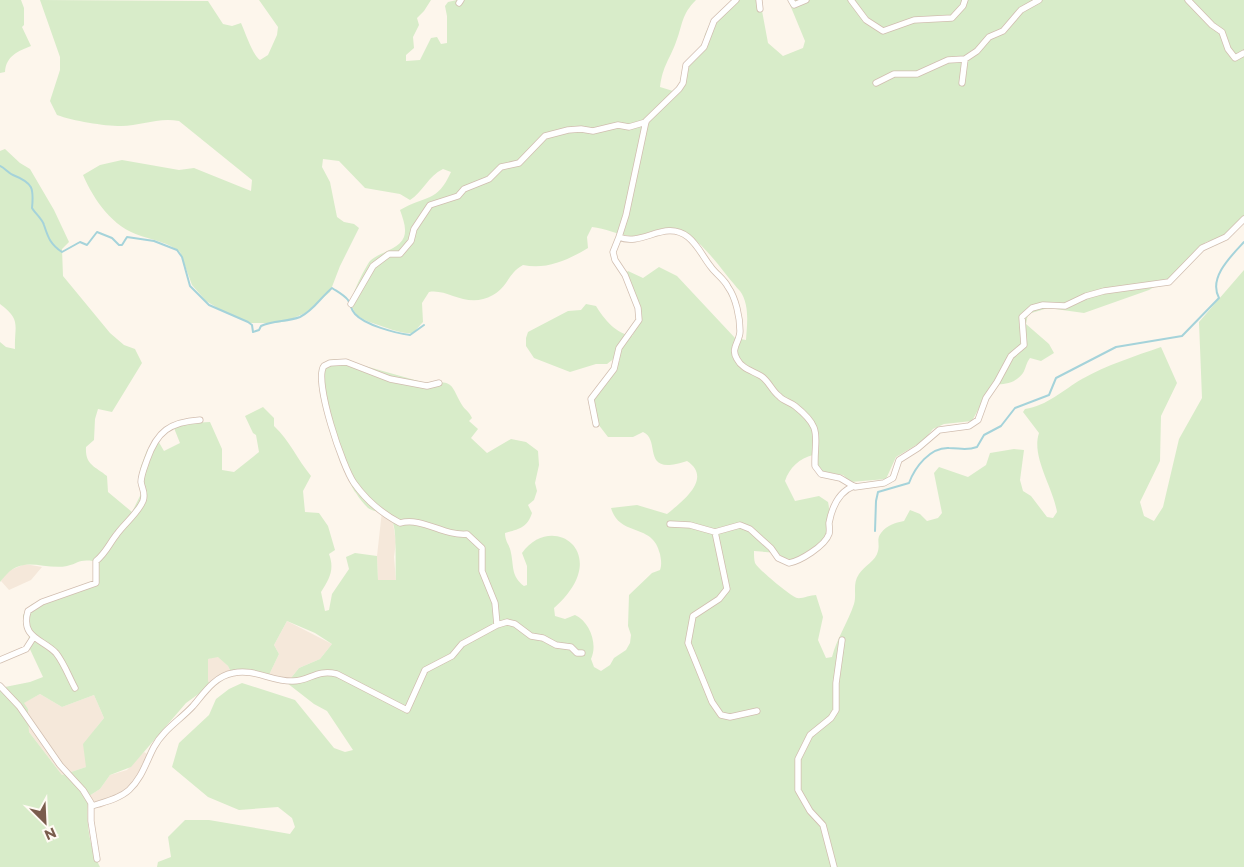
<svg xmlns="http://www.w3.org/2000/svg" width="1244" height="867" font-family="Montserrat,sans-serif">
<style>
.residential{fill:#f5e8da}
.green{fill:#d8ecc9;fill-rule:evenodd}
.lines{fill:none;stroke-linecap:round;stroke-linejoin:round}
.stream{stroke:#a5d3da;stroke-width:2}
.minor-casing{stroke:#d1beb0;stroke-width:7}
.minor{stroke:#fff;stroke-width:5.5}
</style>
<rect width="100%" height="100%" fill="#fdf6ec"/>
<path class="residential" d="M382,511L393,523L396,542L394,557L396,580H378L377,556Z
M25,564L42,567L31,580L9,590L1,581L6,572Z
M287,621L332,644L320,659L299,668L287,683L269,675L279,654L274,645Z
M218,656L228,666L232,674L211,685L208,681V659Z
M40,694L62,707L94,695L104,718L96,728L86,767L62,775L29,732L28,709L23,703Z
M144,752L152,757L132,789L116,801L100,808L88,804L89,796L100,789L110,775L127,770Z"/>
<path class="green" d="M0,0H21L24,8V25L22,27L31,46C18,51 6,56 5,72L0,73Z
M40,0L208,1L223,24L232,26L241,23C246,34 252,54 260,60L268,55L277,35L278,27L259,0H431L424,11L417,18L419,25L413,37L414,48L406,55V61L420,60L431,38L437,37L441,44L447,43V16L445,6L448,2L457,0H696C681,15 683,24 676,42C669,61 663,65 660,87L673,91L682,81L684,65L703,43L705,34L713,18L733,0H760L768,43L783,56L803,48L805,41L788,0H1244V216L1222,237L1206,242L1194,252L1170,278L1149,290L1084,313L1048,308L1028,314L1026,324L1049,344L1054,353L1041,361L1030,358C1026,363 1026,368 1023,373C1015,384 1003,385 992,384L972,421L944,424L933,429L923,441L896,457L886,479L851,482L843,475L820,471L813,455C800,458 789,468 785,481L795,501L819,496L828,502C831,513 827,524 826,536C814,548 794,570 778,553L754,551C754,555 754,560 755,563C758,569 790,596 797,598C802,599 810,595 816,595L823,617L818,640L826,658L832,657C837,638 848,622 854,604C857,594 852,584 859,574C864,566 876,561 878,551C880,544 876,539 881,533C887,525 895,523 904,521L910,510L920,514L927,521L938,518L942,513L934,473L939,467L968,477L986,465L990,453L1014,449L1024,450L1020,480L1023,491L1031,496L1047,517L1053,518L1057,512C1053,487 1031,457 1039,433L1023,412L1025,409C1047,406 1063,390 1082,379C1107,365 1135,356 1161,347L1177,383L1161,416L1160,461L1140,502L1144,516L1154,521L1163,507L1179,439L1202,398L1199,322L1244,270V867H157L158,862L171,857L168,837L185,820H209L290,834L295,827L292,818L278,807L239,810L208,797L172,767L179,743L209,715L216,699L229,689L242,683L295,700L334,748L345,752L353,750L327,711L314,704L287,683L299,668L320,659L332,644L315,633L287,621L274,645L279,654L269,675L232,674L228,666L218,657L208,659V681L211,685L186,703L131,767L110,775L100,789L89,796C85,819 89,846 100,867H0V688L30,682L43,677L28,645L29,635L23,623V615L32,604L51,599L93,581V561C79,559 79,563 67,566C53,569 36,563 24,565C11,567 7,574 0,582V342L6,347L15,349C14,326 22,320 0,304V151L5,149L20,163L30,169L54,210L69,242L62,249L63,276L110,333L124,345L135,349L142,363L112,412L98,409L95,419L94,440L86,447C85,465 95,466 107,476L108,492L132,512L141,494L138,481L141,466L147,450L157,439L164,451L180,443L174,428L190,423L210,422L222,449V470L234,472L259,452L256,435L253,433L245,416L263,407L274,418V426C290,441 297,459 311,476L303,491L305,512L319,513L328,526L335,550L329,554C335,570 329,579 321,592L325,611L329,610L332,594L349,569L346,557L355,553L377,556L378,580H396C395,566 397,534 393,523C387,509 377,514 368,508C364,504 359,498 356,493C344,478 317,389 319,370L329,360L340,359L429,384C454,379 451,386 462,405C465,410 469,411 472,418L469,421L478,429L471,438L487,453L511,439L526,442L538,451L539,465L535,483L537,491L534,500L528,505L532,513C527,528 519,529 505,533C505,542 510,545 511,553C514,567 511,576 524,586L527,585V566L522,553C553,510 615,555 554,608L555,616L565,619L575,615C590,622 598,644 591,659L594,667L601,671L610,665L614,658L626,650L630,643L631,635L628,626L629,595L652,573L660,570C662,564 661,560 660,554C653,522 620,538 611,508L637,505L667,514C683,501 713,478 687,461C639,477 662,440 643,432L633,437H608L598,424L593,398L620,360L616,357L607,364H596L570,372L534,358L526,346V338L528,332L568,311L581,310L586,304L596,306C604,319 616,334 632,336L641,320L626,273L628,271L643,278L659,267L677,276L735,338L746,340C747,324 750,305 740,291C723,273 696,229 671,228C656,227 644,237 630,236C618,235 605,228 592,227L587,237L588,248C568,260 546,270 523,265C507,274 509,286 493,295C467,310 448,288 429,292L422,303L423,322L413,333C404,334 396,331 387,328C370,321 345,319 354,293C356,286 366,266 370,261C379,252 399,250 404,237C407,228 403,219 400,210C426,195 437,203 451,172L443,169C428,176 423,192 410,200L400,194L365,188L339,161L323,159L322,167L330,182L337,217L344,222L354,224L359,228L340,266L330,292L305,313L287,321L276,323H250L226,313L206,301L192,285L180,252C169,243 154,240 141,236C112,227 94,200 83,175L100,165L122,160L179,170L194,168L251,191L252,180L179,121C158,117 141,126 121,126C104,126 73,121 57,115L50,101L60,70V57ZM40,694L62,707L94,695L104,718L83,744L86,767L62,775L29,732L28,709L24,703Z"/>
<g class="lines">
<path class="stream" d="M0,166C5,168 8,173 13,175C33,183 34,188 32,208C35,213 43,220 44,225C48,237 50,244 62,252L80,242L87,245L97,232L112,238L119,245H122L127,237L154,241L177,250L182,257L190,286L209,305L248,322L252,325L253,332L259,330L261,326C273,320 287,322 300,317C314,310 320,298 332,288C338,292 344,295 348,300C351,305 351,310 355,314C365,325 395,333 410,335L424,325
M875,531L876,501L878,492L909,483C915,467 930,447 949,448C960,448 966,451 977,447L984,435L1001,426L1015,408L1049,395L1056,378L1116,347L1182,336L1219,298C1208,278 1231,256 1244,242"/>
<defs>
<path id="minor" d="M736,0L714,21L704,47L686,65L683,83L679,89L646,121L626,215L619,237C642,247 665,219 688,237C698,245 703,257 711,267C716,274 724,279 728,287C736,298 740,318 740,331C740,342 730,348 737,359C742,369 753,371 761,376C769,381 772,391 779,396C783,401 790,402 795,406C824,429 814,436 815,466L821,474L840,478L855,487L884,483L893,478L899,460L918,448L939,430L969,426L978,420L986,398L997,382L1011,356L1024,345L1022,317L1032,308L1043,305L1065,306L1086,296L1104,291L1169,282L1202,248L1226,237L1244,219
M759,0L760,9
M791,0L794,5L806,0
M851,0L866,20L883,31L914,20L952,18L963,6L965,0
M1188,0L1212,25L1222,32L1228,49L1235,58L1244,53
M459,3L461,0
M876,83L894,74H917L948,60L965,59L977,51L989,37L1003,31L1021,10L1039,0
M962,83L965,59
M351,304L373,266L389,254H400L411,241L414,229L430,205L458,196L464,189L489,179L501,167L519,163L545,136L568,130L581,129L593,131L618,125L629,127L646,122
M439,383L427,386L390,379L346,362L330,363L324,366C313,380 343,468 354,483C366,500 381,513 400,523C423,517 443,536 467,534L482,548V571L495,603L497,625
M596,424L591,399L614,369L619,348L639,320L638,308L625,275L615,260L613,252L619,237
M670,524L690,525L715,532L740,525L750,529L771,548L778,558L789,563C800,561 825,546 829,534C830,530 829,526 829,523C832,507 838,492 854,486
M715,532L727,589L719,599L693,616L688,643L712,702L721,715L730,717L757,711
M0,660L26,649L33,638
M0,686L19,706L60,765L83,790L91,803V821L97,859
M75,688C69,677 64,663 56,653C43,639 20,638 28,611L42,602L96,583V561C106,553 109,544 117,534C125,523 138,513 143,501C146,493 142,489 141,482C141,475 145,466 147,460C157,431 170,422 200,420
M92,806C104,802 119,799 129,790C142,778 146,762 154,747C163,730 180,720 193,706C204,693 215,676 233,673C254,668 273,682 293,681C310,681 316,669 337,674L407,710L425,670L452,656L462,644L497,625L507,622L515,624L531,636L543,638L556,645L571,647L577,653H582
M834,867L823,825L810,811L798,790V759L810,735L831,718L836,710V683L842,640"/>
</defs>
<use href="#minor" class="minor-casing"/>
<use href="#minor" class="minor"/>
</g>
<g transform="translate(45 822) rotate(156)" stroke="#fffaf3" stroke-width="4" paint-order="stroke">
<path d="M0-4L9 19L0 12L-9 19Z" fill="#7a5c4d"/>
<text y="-8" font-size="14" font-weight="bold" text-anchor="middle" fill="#7a5c4d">N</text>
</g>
</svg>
